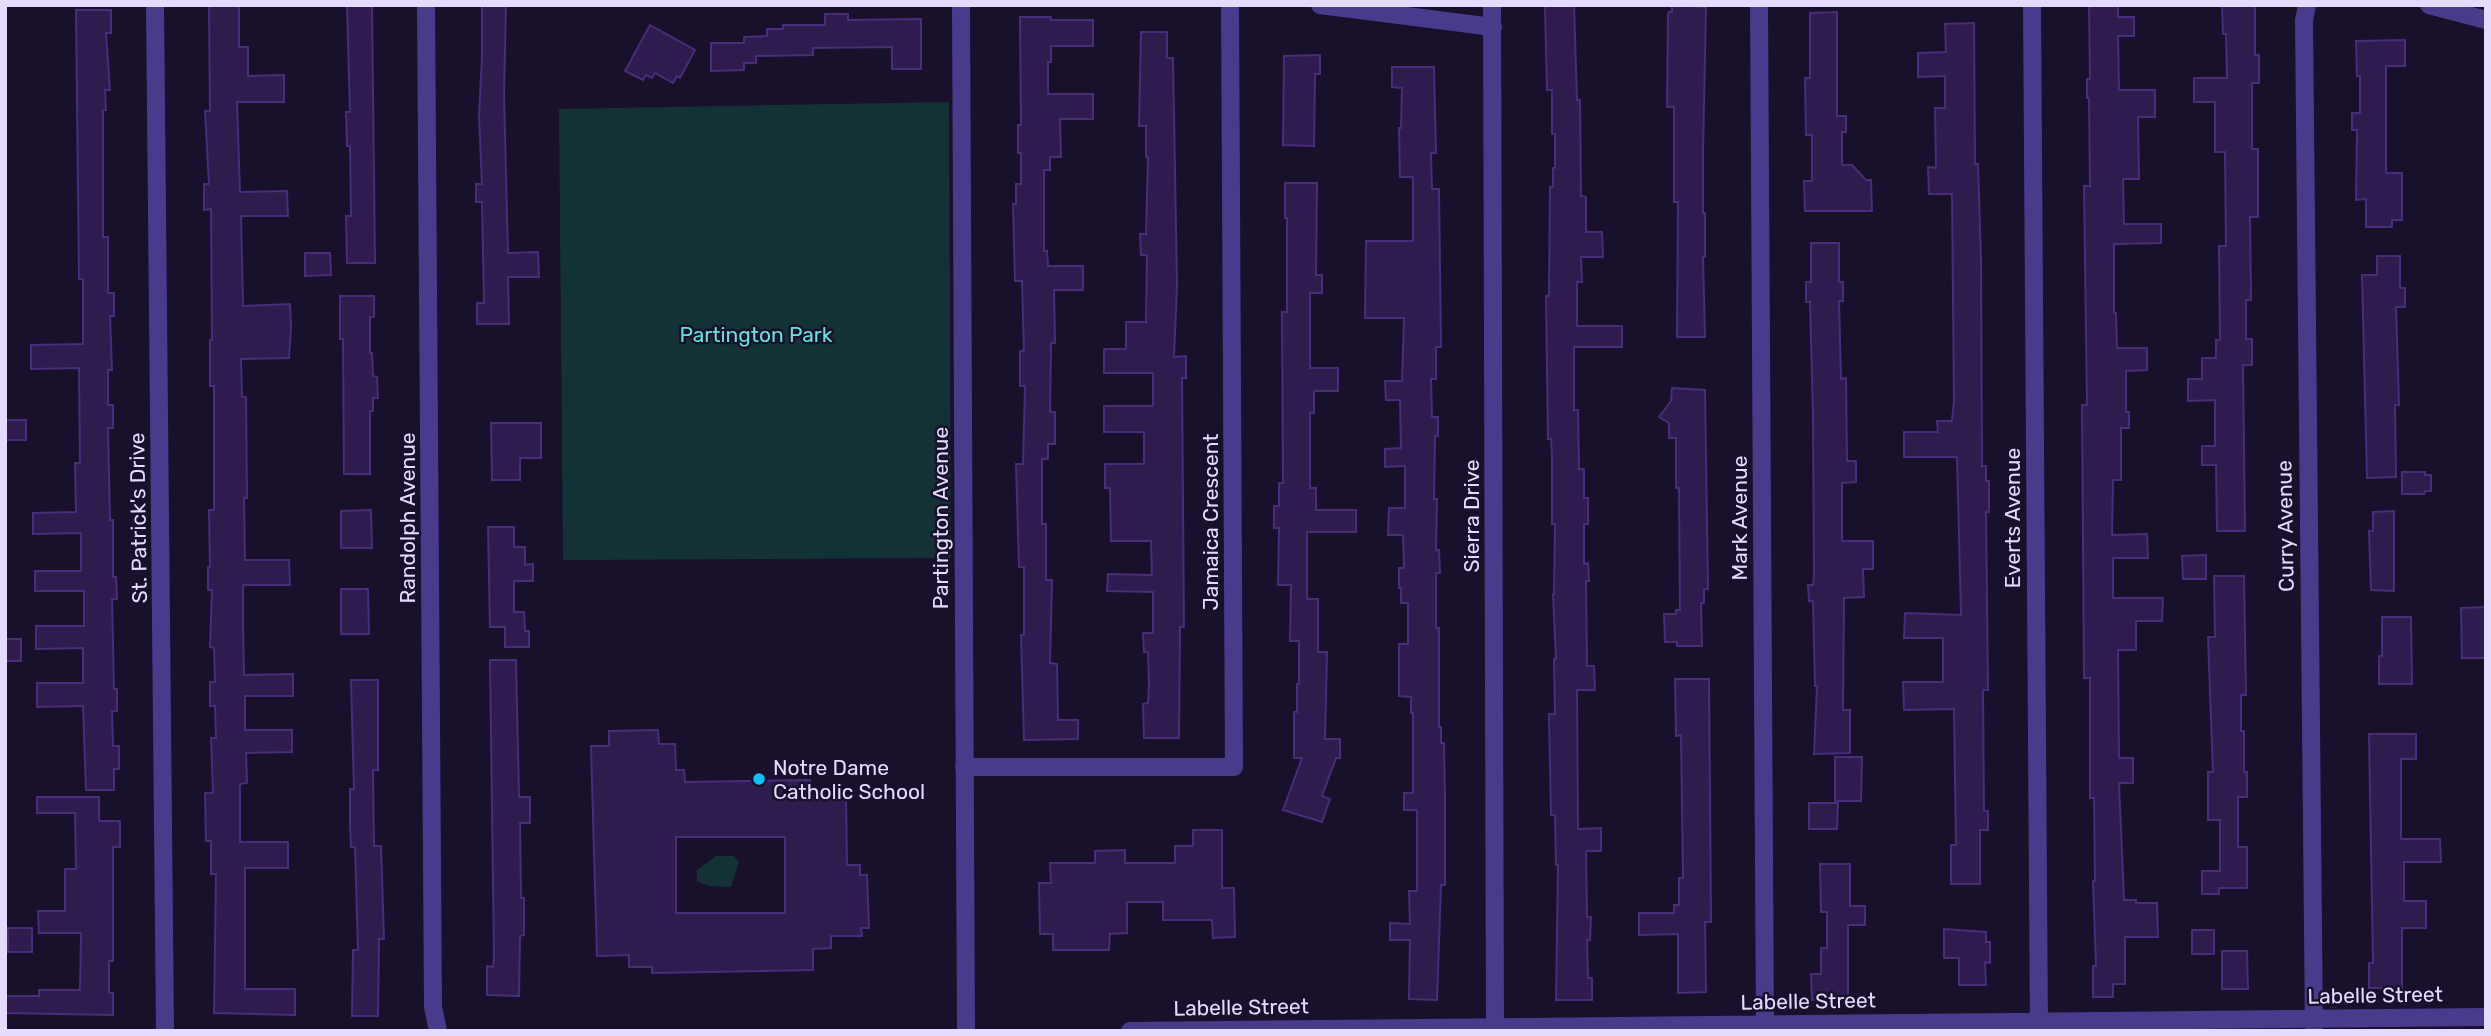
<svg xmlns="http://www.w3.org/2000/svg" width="2491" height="1036" font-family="Rubik,sans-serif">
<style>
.green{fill:#133236}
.building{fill:#2d1c4d;stroke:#472d7a;stroke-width:2;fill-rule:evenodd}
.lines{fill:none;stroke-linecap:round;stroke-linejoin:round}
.minor{stroke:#493b8c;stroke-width:18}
.poi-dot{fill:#07c3ff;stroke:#19102c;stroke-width:2.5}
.labels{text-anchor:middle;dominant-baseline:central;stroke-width:5;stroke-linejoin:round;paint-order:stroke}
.park-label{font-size:21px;fill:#62e4d6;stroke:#19102c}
.street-label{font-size:21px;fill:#e4dbff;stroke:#19102c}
.poi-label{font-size:21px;fill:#e4dbff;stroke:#19102c;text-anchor:start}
</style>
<rect width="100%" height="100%" fill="#19102c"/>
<path class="green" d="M949,102L951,558L563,560L559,109Z
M716,856H734L739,862L731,887L708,886L697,881V870Z"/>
<path class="building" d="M209,5H239V47H248V76L284,75V102H237L240,192L287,191L288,216H241L243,306L290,304L291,327L289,358L241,359L242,397H246L247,498H244L245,560H289L290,585H243V624L244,675L293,674V696H245V730H292V752L246,753L247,783L240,784V842H288V868H245V989H295V1015L214,1013L216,874H211V841H206L205,793H213L211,738H216L215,706H210V682H215L214,648L210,647L212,590H208V567H210L209,510H214V386H210V340H212L211,209L204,210V184H209L205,111H210Z
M347,5H372L375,263H347L346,216H351L350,146H347L346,112H350Z
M482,5H506L504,95L508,253L538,252L539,277H508L509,324H477V303H484L482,202H476V184H482L479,116L482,58Z
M1545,5H1574L1577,100H1580L1581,196L1586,197V232H1602L1603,257H1581L1582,282H1577V326H1622V347H1574V410H1578L1579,469H1584V498H1588V524H1584V564L1588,563L1589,581H1586L1587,666H1594L1595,690H1577L1578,829L1601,828V851H1586L1587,917H1591L1590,940H1587L1588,978H1592V1000H1556L1558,865H1556L1555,815H1551L1549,714H1555L1554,659H1556L1553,594H1554L1555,524H1552V456L1551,439H1548L1546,296H1549L1550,187H1553V168H1555V134H1552V90H1547Z
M1672,5L1706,7L1703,153V213H1705V257H1703L1705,337H1677L1678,202H1674V107H1667L1668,15L1669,12H1672Z
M2089,5H2118V17H2134V36H2118L2119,90H2155V117H2138L2139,179H2123L2124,224H2161V243L2114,244V313H2116L2117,348H2147V370L2126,371V412H2129V428H2121V480H2113L2112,535L2147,534L2148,558H2113V598H2163L2162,621H2136V650H2118L2119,758H2133V783H2119L2124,900H2136V903H2157L2158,937H2125V984H2113V997H2093V966H2096L2093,881H2095L2094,798H2090V678H2084L2082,405H2087L2084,186H2090L2089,98H2087V79H2090Z
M2222,5H2255V55H2259V83H2252V149H2258V217H2250L2251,300H2246V339H2252V365H2243L2245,531H2217L2216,465H2202V446H2215V400L2188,401V379H2202V358H2216V340H2220L2219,246H2226L2225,152H2215V102H2194V78H2227L2226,34H2223Z
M76,10H111V33H106L110,90H105L106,110H103V237H108V293H114V316H110L112,370H108V405H113V428H108L110,520H113V577H116L117,599H112L114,689H117V711H112L113,746H119V769H114V790H86L83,706L37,707V683H83V648L36,649V626H84V591H35V571H81V533L33,534V513L76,512L75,463H80L79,368L31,369V345L83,344V279H79Z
M1837,12V116H1846V132H1842V165H1852L1866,180H1871L1872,211H1805L1804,181H1812V135H1806L1805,78H1810V13Z
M825,14H848V20L921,19V69H892V47L813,48V55L756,56V63H744V70L711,71V43H744V37L767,36V29H783V25H825Z
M1020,17H1051V20H1093V46H1051V62H1048V94H1093V119H1060L1061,157H1050V170H1044V251H1047L1048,266H1083V290H1054L1055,343H1051L1050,412H1055V444H1048V459H1042V524H1046V580H1052L1050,663L1057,664L1058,720H1078V739L1024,740L1021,635H1024V567H1019L1016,464H1023L1025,386H1020V351H1024L1022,281H1015L1013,204H1016V184H1021V153H1018V125H1021Z
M1974,23L1975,164H1978L1981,261L1982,466H1986V481H1989V512H1986L1988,690H1983L1984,811H1988V830H1980V884H1951V845H1956L1954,709L1904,710L1903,682H1943V638H1904L1905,613L1961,615L1957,457H1904V432H1938L1937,421H1952L1954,400L1952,194H1929L1928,167L1936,168L1935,108H1945V76L1918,77V53L1946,52L1945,24Z
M650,25L695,50L680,78L677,76L673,83L655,73L652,78L646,75L643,80L625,71Z
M1141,32H1167V58H1173L1177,286L1174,357L1186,356V378H1182L1184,627H1180L1179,738H1144L1143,704L1148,703L1149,683L1148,652H1144L1143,633H1153V592L1107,591L1108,574L1152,575L1151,541H1111L1110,488H1105V464H1144V432H1104V406H1153V373H1104V349H1126V322H1146L1147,255H1141L1140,234H1146L1148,157H1146V126H1139Z
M2405,40V66H2386V173H2402V220H2392V227H2366V199L2356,200L2357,130H2352V113H2360V76H2357L2356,41Z
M1320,55V74H1315L1314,146L1283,145L1284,56Z
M1392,67H1434L1436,153H1431L1432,189H1439L1441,347H1436V379H1431L1432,417H1438V436H1435L1434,499H1437L1436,550H1439L1440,573H1436V628H1439V727H1441V743H1444L1445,797V885H1441L1437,1000L1409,999L1410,940H1390V923L1410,924L1409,891H1417V810H1404V793H1413V713H1411V697L1399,696V644H1408V603H1401V588H1399V568H1404L1403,535H1388L1389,508H1405V466L1385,467V449L1401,448L1400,400H1386L1385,381H1402L1404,318H1365L1366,241H1413V177H1400L1399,128H1401L1402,88L1392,87Z
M1285,183H1317L1316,275H1322V293H1310V368H1338V391H1314V413H1310V488H1316V510H1356V532H1307V599H1318V652H1327L1325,739H1340V758H1336L1322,796L1330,799L1322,822L1283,810L1302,758H1294V712H1297V684H1299V641H1290L1291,585H1278L1279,528H1274V506H1279V483H1283L1282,312H1287V218H1285Z
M1811,243H1839V282H1843V301H1839L1841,379L1846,378L1847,461H1856V482L1842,483V541H1873V569H1863L1864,597L1844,598L1843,710H1850V753L1814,754L1817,686H1815L1813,601H1809L1808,585H1813L1814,574L1813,415L1810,302H1806V282H1811Z
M305,253H330L331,275L305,276Z
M2377,256H2400V288H2405V307H2396L2399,405H2395L2396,477L2367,478L2362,275H2377Z
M340,296H374V317H370V353H372L373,376L377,377L378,398H373V411H370V474H344L343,339H340Z
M1672,388L1705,390L1708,589H1704V603H1701L1702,646H1677V642H1665L1664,614H1676V610H1680L1679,488H1676V438H1669V423L1659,417L1671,401Z
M5,420H26V440H5Z
M491,423H541V458H520V480H492Z
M2402,472H2425V475H2431V491H2425L2424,494H2402Z
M371,510L372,548H341V511Z
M2394,511V591L2371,590L2369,531H2373V512Z
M488,527H514V547H525V565L533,564V581H514V612H524L525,631H529V647H505V627H490Z
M2206,555V579H2183L2182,556Z
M2214,576H2244L2246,695H2241V731H2244V772H2247V797H2238V847H2247V888H2219V894H2202V871H2220V820H2208V772H2213L2208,637H2215Z
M341,589H368L369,634H341Z
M2486,607V658H2462L2461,608Z
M2382,617H2411L2412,684H2379V656H2382Z
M5,639H21V661H5Z
M490,660H516L519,797H530V823H520L521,898H524V935L520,936L519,996L487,995V966L493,967L494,956Z
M1675,679H1709L1711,922H1705L1706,992L1678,993V934L1639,935V913H1674V905H1679V878H1683L1681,735L1676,736Z
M351,680H378V770H373L374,846H381L384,939H379L378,1016H352L353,950H358L355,847H351L350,826V789H354Z
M658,730L659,744H675L676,770H684L685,782L810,780L811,796H846L847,865H860V875H867L869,928H861L862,936H831V948L813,949V970L652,973V967H629V955L597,956L591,746H609V731ZM676,837H785V913H676Z
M2369,734H2416V759H2401V839H2440L2441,862H2404V901H2426V928H2402V988H2369V963H2373Z
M1835,757H1862L1861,801H1835Z
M37,797H99V821H120V847H113V961H109V993H113V1015L5,1013V996H39V990H80L81,933H39L38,911H65V869H76L75,813H37Z
M1809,803H1838L1837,829H1809Z
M1193,830H1222V888H1234L1235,937L1213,938L1212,920H1163V902H1127V933L1110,934L1109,950H1053V934H1040L1039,883H1051L1050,863H1095V851L1125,850V863H1175V846H1193Z
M1820,864H1850V906H1865V925H1848V999L1812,1000L1811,974H1821V948H1827V912H1821Z
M8,928H32V952H8Z
M1944,929L1986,932V942H1990V963L1985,962L1986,985H1959V958H1944Z
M2192,930H2214V954H2192Z
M2222,951H2247L2248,989H2222Z"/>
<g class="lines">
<path class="minor" d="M155,5L165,1031
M426,5L433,1007L438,1031
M961,5L966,1031
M1320,5L1493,27
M1492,5L1495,1027
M1759,5L1765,1031
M2032,5L2039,1031
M2307,5L2304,20L2314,1030
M2429,5L2486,20
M964,767H1234L1230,5
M1130,1031L2486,1017"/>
</g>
<circle class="poi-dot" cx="759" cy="779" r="7"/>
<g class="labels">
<g class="park-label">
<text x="756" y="334">Partington Park</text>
</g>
<g class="street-label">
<text transform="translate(1471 516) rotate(-90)">Sierra Drive</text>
<text transform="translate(138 518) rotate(-91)">St. Patrick's Drive</text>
<text transform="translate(407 518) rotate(-90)">Randolph Avenue</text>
<text transform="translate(940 518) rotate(-90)">Partington Avenue</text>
<text transform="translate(1739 518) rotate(-90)">Mark Avenue</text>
<text transform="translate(2012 518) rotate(-90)">Everts Avenue</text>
<text transform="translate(1210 522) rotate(-90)">Jamaica Crescent</text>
<text transform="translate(2285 526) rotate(-91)">Curry Avenue</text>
<text transform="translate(2375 995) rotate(-1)">Labelle Street</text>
<text transform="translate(1808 1001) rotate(-1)">Labelle Street</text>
<text transform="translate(1241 1007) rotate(-1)">Labelle Street</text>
</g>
<g class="poi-label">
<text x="773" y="767">Notre Dame<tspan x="773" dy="24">Catholic School</tspan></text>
</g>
</g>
<rect width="2491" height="1036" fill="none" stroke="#e4dbff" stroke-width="14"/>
</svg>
